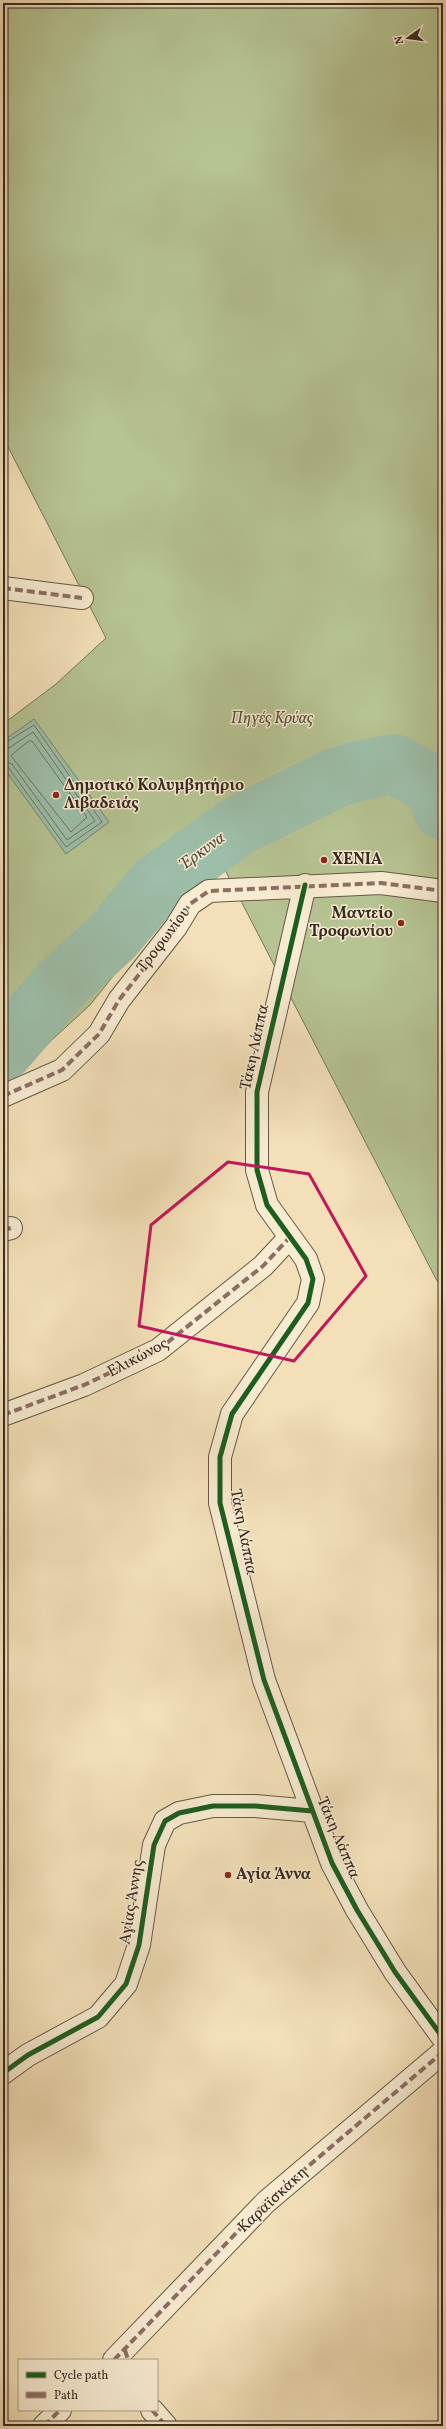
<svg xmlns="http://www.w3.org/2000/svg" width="446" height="2429" font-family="Vollkorn,serif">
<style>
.green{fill:#b6c392;stroke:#78765a}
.water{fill:#9dbea9;stroke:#758373}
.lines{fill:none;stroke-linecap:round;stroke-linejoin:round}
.shore{stroke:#6b7465;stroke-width:1}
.river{stroke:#9dbea9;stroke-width:60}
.minor-casing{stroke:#685847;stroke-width:24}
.minor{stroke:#f7ebd1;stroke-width:22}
.quiet{stroke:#8d6e63;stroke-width:4;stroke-dasharray:8 4;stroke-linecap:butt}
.cycleway-casing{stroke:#f7ebd1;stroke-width:8}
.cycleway{stroke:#1b5e20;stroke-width:5}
.marked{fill:none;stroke:#c2185b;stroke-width:3;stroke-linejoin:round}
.poi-dot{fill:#8f2418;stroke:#f7ebd1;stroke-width:1.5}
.labels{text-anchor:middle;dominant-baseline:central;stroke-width:3;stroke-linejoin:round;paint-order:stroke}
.park-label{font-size:16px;font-style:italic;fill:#58503d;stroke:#f7ebd1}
.poi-label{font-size:16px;font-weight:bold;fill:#392a21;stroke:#f7ebd1;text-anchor:start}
.street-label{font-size:16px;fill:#392a21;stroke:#f7ebd1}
.water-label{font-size:17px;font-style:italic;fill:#524f43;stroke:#f7ebd1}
</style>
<rect width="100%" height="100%" fill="#f3e0b8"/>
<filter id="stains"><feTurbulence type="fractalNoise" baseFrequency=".005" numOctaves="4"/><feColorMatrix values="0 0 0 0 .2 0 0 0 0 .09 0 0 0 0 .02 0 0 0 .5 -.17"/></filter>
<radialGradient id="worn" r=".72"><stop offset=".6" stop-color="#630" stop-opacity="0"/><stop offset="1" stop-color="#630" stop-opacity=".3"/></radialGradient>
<path class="green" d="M3,3H443V1289L436,1279L224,868L186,885L90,1005L31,1059L3,1074V724L56,684L106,638L3,437Z"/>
<path class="water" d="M34,719L109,822L66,854L3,767V741Z"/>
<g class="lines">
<path class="shore" d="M29,741H32L87,817L71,832L11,756Z
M3,744L34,725L102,822L66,847L8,767L3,765
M3,749L9,748L33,732L95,821L67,840L12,764L3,760"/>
<path class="river" d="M3,1051L59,986L112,937L157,884L238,826L333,779L354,772L394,764L434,786L443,810"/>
<defs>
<path id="minor" d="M3,588L82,598
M305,885L257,1092V1170L267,1205L306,1259L313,1279L308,1303L232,1414L220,1457V1503L264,1680L332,1863L357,1910L395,1972L443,2038
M3,1096L62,1070L99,1034L119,1000L176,927L190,904L209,891L381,883L443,891
M3,1230L11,1228
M3,1415L84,1385L158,1350L263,1266L290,1237
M3,2073L28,2055L98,2017L126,1984L139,1945L154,1845L165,1821L179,1813L213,1806H255L312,1811
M114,2360L266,2202L443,2052
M152,2410L166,2426
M44,2426L60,2410"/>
</defs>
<use href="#minor" class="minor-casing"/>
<use href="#minor" class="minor"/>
<path class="quiet" d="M3,588L82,598
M3,1096L62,1070L99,1034L119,1000L176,927L190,904L209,891L381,883L443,891
M3,1230L11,1228
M3,1415L84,1385L158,1350L263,1266L290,1237
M125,2350L128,2360
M114,2360L266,2202L443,2052
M152,2410L166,2426
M44,2426L60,2410"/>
<defs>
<path id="cycleway" d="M305,885L257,1092V1170L267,1205L306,1259L313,1279L308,1303L232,1414L220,1457V1503L264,1680L332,1863L357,1910L395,1972L443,2038
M3,2073L28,2055L98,2017L126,1984L139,1945L154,1845L165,1821L179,1813L213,1806H255L312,1811"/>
</defs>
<use href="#cycleway" class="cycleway-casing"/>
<use href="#cycleway" class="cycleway"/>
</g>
<path class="marked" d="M228,1162L309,1174L366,1276L294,1361L139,1326L151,1225Z"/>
<g class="poi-dot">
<circle cx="56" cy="795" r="4"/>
<circle cx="324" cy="860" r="4"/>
<circle cx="401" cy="923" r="4"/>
<circle cx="228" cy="1875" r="4"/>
</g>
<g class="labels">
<g class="park-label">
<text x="272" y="719">Πηγές Κρύας</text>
</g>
<g class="poi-label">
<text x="64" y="786">Δημοτικό Κολυμβητήριο<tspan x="64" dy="18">Λιβαδειάς</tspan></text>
<text x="332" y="860">XENIA</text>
<text x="393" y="914" text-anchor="end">Μαντείο<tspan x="393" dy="18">Τροφωνίου</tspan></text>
<text x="236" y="1875">Αγία Άννα</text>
</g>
<g class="street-label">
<text transform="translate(164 940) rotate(-53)">Τροφωνίου</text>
<text transform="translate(255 1047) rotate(-78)">Τάκη Λάππα</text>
<text transform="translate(138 1358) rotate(-28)">Ελικώνος</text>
<text transform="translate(243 1532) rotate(79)">Τάκη Λάππα</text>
<text transform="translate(338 1838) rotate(67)">Τάκη Λάππα</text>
<text transform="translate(132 1902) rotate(-81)">Αγίας Άννης</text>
<text transform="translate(273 2200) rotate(-43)">Καραϊσκάκη</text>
</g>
<g class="water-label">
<text transform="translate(203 851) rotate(-36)">Έρκυνα</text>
</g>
</g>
<rect width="446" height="2429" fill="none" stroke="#f3e0b8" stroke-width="16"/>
<rect x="4" y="4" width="438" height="2421" fill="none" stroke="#392a21" stroke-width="2"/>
<rect x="8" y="8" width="430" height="2413" fill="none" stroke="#392a21"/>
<rect x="18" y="2359" width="140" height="52" fill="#f7ebd1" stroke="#ab9e8b"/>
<rect x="26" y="2372" width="20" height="6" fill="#1b5e20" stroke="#ab9e8b"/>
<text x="54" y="2379" font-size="12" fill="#392a21">Cycle path</text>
<rect x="26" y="2392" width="20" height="6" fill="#8d6e63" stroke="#ab9e8b"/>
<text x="54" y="2399" font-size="12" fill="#392a21">Path</text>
<g transform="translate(408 38) rotate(256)" stroke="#f7ebd1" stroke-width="3" paint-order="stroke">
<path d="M0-3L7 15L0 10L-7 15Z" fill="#392a21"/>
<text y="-6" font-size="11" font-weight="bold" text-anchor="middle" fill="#392a21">N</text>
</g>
<rect width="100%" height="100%" filter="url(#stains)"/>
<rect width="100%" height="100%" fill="url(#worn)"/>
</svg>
